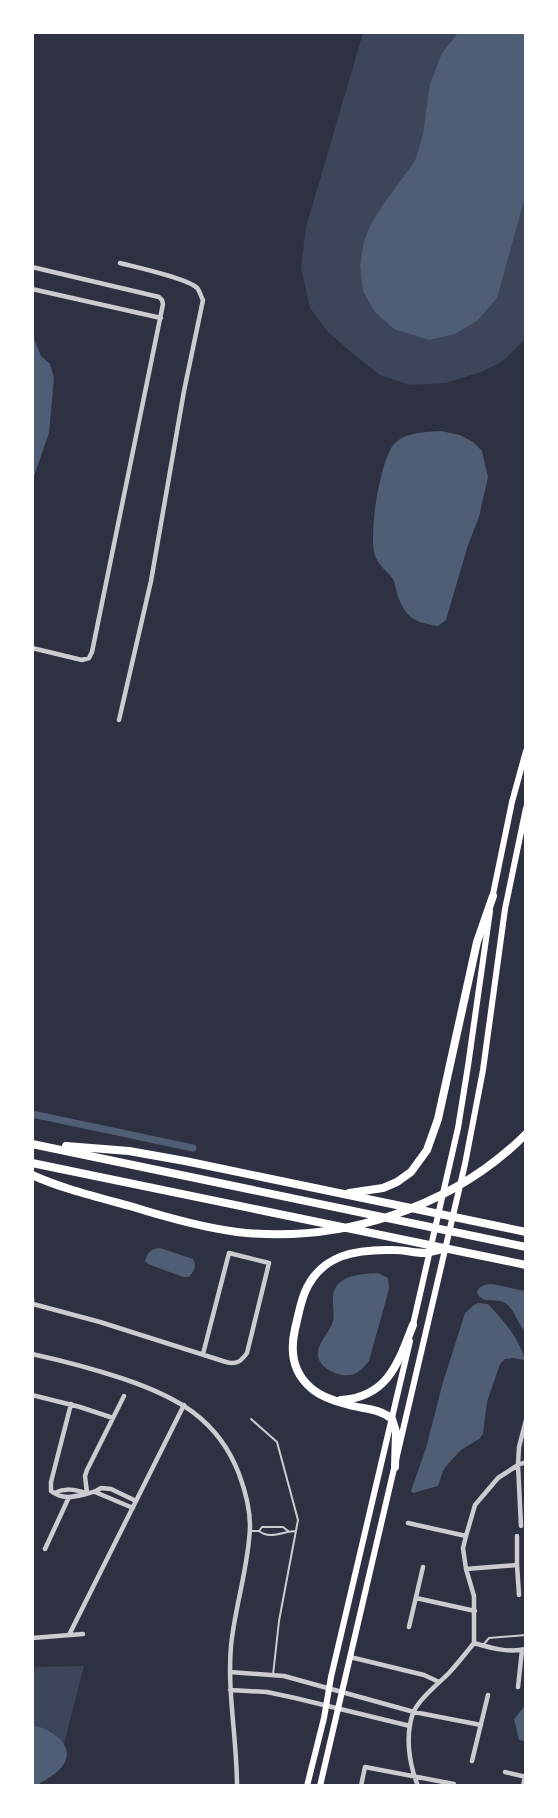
<svg xmlns="http://www.w3.org/2000/svg" width="558" height="1818" font-family="Barlow,sans-serif">
<style>
.green{fill:#3c4559}
.water{fill:#4f5d75}
.lines{fill:none;stroke-linecap:round;stroke-linejoin:round}
.canal{stroke:#4f5d75;stroke-width:7}
.service{stroke:#caccd0;stroke-width:2}
.minor{stroke:#caccd0;stroke-width:4.5}
.primary{stroke:#fff;stroke-width:6}
.motorway{stroke:#fff;stroke-width:8}
</style>
<rect width="100%" height="100%" fill="#2d3142"/>
<path class="green" d="M363,33H525V339L503,361L481,372L446,383L410,385L380,375L357,357L328,332L310,308L301,268L306,227Z
M84,1666L64,1744L51,1731L33,1726L32,1667Z"/>
<path class="water" d="M458,33H525V197L497,298L478,320L455,334L429,340L394,329L374,311L363,291L360,266L364,241L370,226L382,206L415,161L423,134L430,84L442,53Z
M33,336L41,356L50,364L54,378L49,433L33,479Z
M441,431L460,435L473,442L482,451L488,477L479,517L468,545L446,620L438,626C413,622 406,618 397,594C396,589 395,583 393,579C388,572 380,567 376,558C367,539 380,460 394,444C405,432 427,432 441,431Z
M160,1248L193,1259C197,1266 194,1271 189,1277H183L148,1264L145,1261C148,1251 151,1249 160,1248Z
M378,1273L388,1278L389,1289L369,1361C364,1367 359,1373 351,1375C339,1377 320,1369 318,1356C316,1343 330,1333 333,1321C335,1312 331,1301 334,1291C340,1274 364,1274 378,1273Z
M492,1284L525,1291V1331C517,1324 514,1306 503,1302C493,1298 483,1304 477,1293C479,1285 484,1285 492,1284Z
M478,1303L488,1304C503,1320 519,1338 525,1360L513,1358L505,1359L500,1364L487,1402L483,1434L479,1439L461,1450L447,1465L443,1471L438,1486L413,1493L411,1491L426,1448L443,1382L465,1313L474,1305Z
M525,1706V1741L519,1740L514,1719Z
M33,1726C44,1727 52,1732 60,1739C75,1755 63,1770 47,1779C43,1782 41,1782 38,1785H33Z"/>
<g class="lines">
<path class="canal" d="M32,1114L193,1148"/>
<path class="service" d="M251,1419L277,1442L298,1520L279,1621L273,1675
M251,1531H259C270,1540 284,1531 296,1531
M259,1531L262,1527H283L288,1531
M484,1644L489,1638L526,1635"/>
<path class="minor" d="M32,267L159,297L162,300L163,304L92,652L89,658L82,660L32,648
M32,289L161,318
M119,720L151,581L184,391L203,300C201,297 200,292 198,289C191,279 135,267 120,263
M32,1298V1306
M33,1304L100,1322L226,1362C237,1365 241,1361 247,1353L269,1263L229,1253L203,1354
M32,1354C64,1361 94,1369 124,1379C177,1397 218,1419 239,1474C245,1490 250,1508 250,1526C249,1566 235,1605 231,1646C227,1692 237,1739 237,1786
M32,1395L80,1407L113,1418
M71,1404L51,1482V1491C63,1500 73,1497 86,1494C92,1492 96,1492 101,1488L111,1489L136,1501
M95,1492L133,1508
M54,1493C65,1488 74,1489 86,1493
M87,1493L85,1476L87,1470L124,1396
M408,1523L466,1536
M521,1526L518,1465L519,1447L526,1420
M517,1536V1565L519,1595
M45,1549L69,1497
M466,1569L517,1565
M416,1598L475,1611
M409,1627L423,1567
M69,1635L184,1405
M32,1638L83,1634
M474,1643C491,1648 508,1653 526,1649
M350,1657L424,1675L439,1682
M230,1672L284,1676L414,1712L481,1725
M518,1687L522,1650
M230,1690L267,1692L295,1698L410,1726
M472,1761L488,1695
M505,1772L526,1777
M361,1786L365,1767L454,1784V1786
M418,1786C409,1764 405,1736 413,1713C419,1699 438,1684 449,1673C458,1663 466,1653 474,1643V1596L466,1569L463,1548L466,1536L475,1505L498,1478L518,1465L526,1462
M523,1786L525,1777"/>
<path class="primary" d="M492,899L512,802L526,751
M412,1329L458,1128L468,1066L490,911
M307,1786L324,1718L331,1677L410,1341
M320,1786L465,1164L483,1070L505,909L526,808"/>
<path class="motorway" d="M32,1144L526,1247
M66,1146L129,1151L185,1161L526,1232
M32,1163L526,1265
M32,1175C63,1189 97,1197 130,1206C165,1217 200,1227 237,1232C340,1244 452,1208 526,1134
M349,1193L383,1188L397,1182L411,1172L427,1150L438,1119L477,942L493,896
M341,1400C388,1397 398,1363 413,1325
M395,1467L396,1432L392,1419C379,1408 363,1409 349,1405C336,1401 321,1397 311,1388C292,1372 290,1351 295,1329C298,1317 300,1304 305,1292C321,1254 357,1249 394,1250C404,1250 415,1253 425,1253C431,1252 437,1250 443,1249"/>
</g>
<rect width="558" height="1818" fill="none" stroke="#ffffff" stroke-width="68"/>
</svg>
